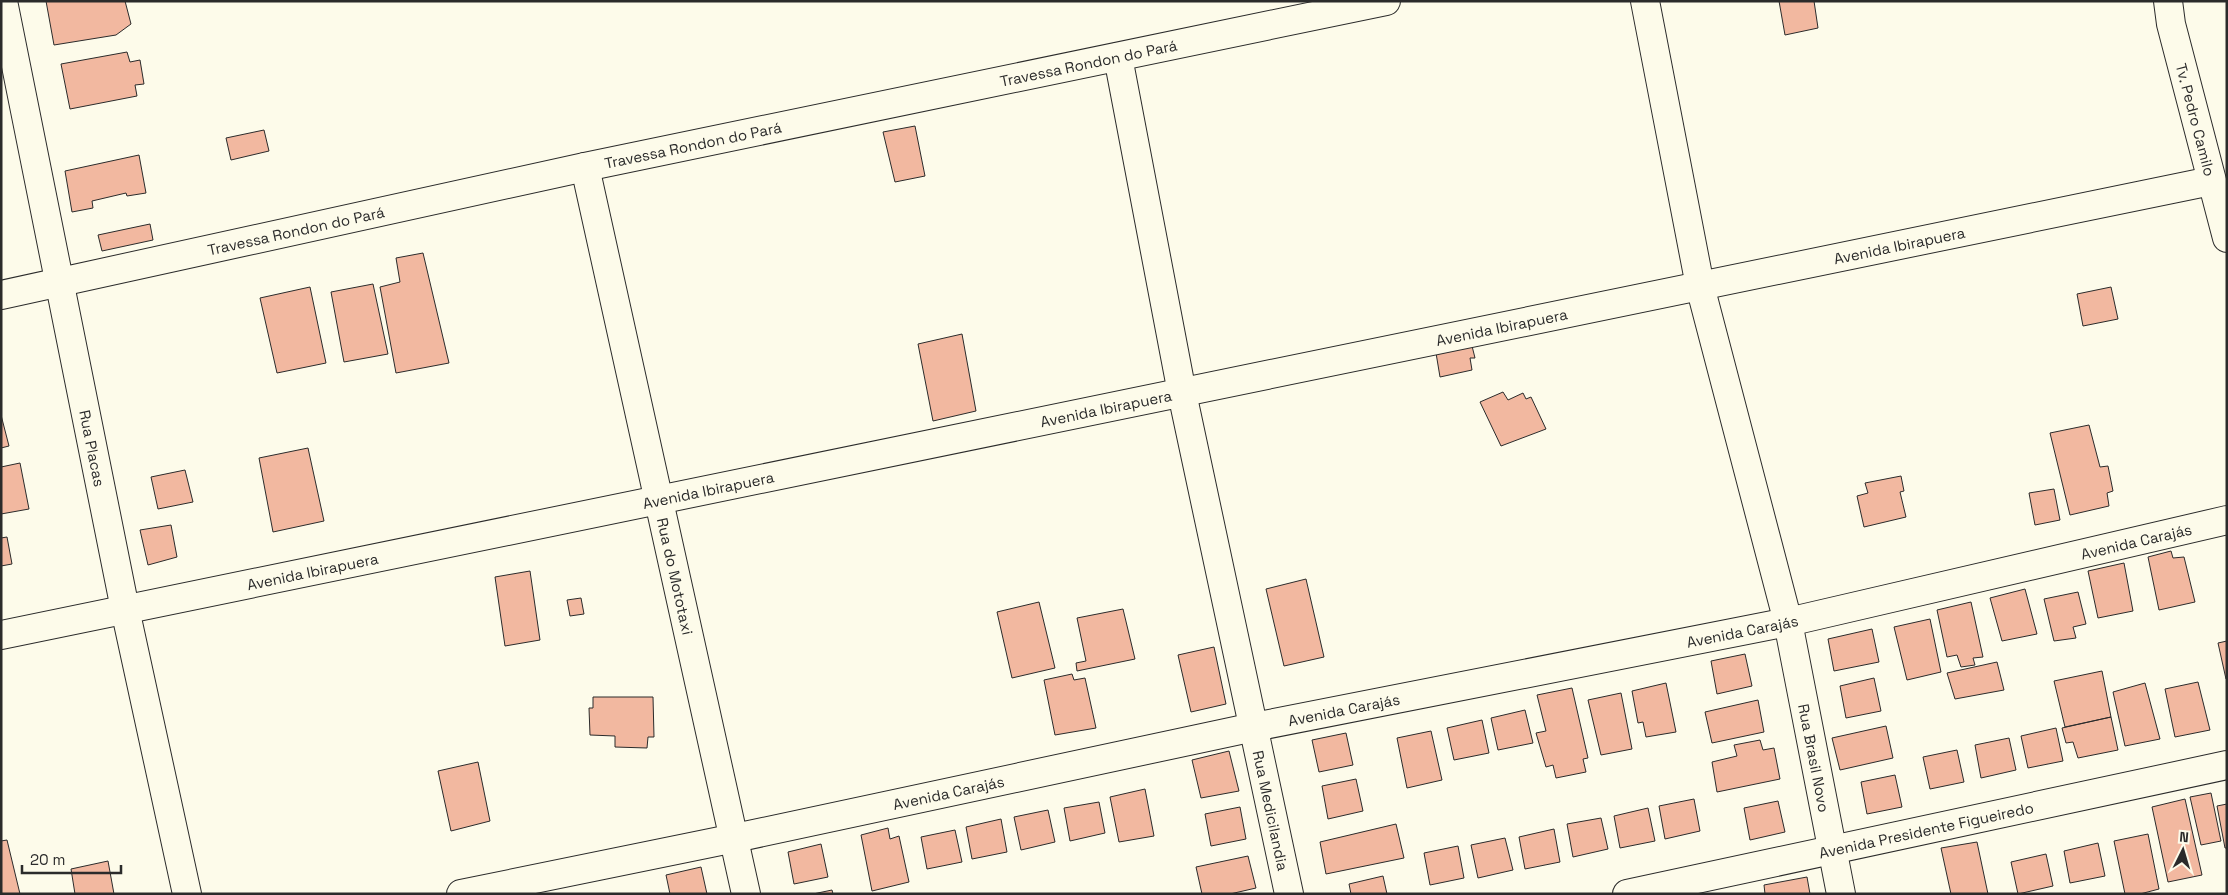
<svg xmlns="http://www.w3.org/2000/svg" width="2228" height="895" font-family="'Space Grotesk',sans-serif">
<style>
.building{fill:#f2b8a0;stroke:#2b2b2b}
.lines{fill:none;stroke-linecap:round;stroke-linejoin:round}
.minor-casing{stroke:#2b2b2b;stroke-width:30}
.tertiary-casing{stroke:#2b2b2b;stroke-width:30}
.minor{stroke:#fdfbea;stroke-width:28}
.tertiary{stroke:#fdfbea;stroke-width:28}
.labels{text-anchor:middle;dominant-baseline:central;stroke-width:4;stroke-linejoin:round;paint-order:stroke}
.street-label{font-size:15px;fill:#2b2b2b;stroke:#fdfbea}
</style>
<rect width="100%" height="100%" fill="#fdfbea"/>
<path class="building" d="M46,1H125L131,24L116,35L54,45Z
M1779,1H1814L1818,28L1785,35Z
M127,52L130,62L140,60L144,84L135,85L137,96L70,109L61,64Z
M915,126L925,176L895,182L883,132Z
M264,130L269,151L231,160L226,138Z
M139,155L146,193L127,196L126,193L92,201L93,208L72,212L65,171Z
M150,224L153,240L102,251L98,235Z
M423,253L449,363L396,373L380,287L400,282L396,258Z
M373,284L388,354L344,362L331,292Z
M310,287L326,363L277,373L260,298Z
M2111,287L2118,319L2083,326L2077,294Z
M962,334L976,411L933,421L918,344Z
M1472,346L1475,358H1470L1472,370L1440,377L1436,353Z
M1503,392L1508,400L1523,393L1526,399L1531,397L1546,429L1501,446L1480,402Z
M1,415L9,446L1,448Z
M2089,425L2100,467L2108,466L2113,491L2107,493L2109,506L2070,515L2050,433Z
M308,448L324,521L273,532L259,458Z
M20,463L29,509L1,514V467Z
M185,470L193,502L158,509L151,477Z
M1901,476L1904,491L1900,492L1906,517L1864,527L1857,496L1868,493L1865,483Z
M2054,489L2060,520L2035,525L2029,493Z
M171,525L177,557L148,565L140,530Z
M7,537L12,564L1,566V538Z
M2171,551L2173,558L2184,557L2195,602L2159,610L2148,557Z
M2124,563L2133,611L2098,618L2088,571Z
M530,571L540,640L505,646L495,577Z
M1306,579L1324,657L1284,666L1266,589Z
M2025,589L2037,634L2002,641L1990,598Z
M2078,592L2086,624L2073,627L2076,638L2054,641L2044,599Z
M581,598L584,614L570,616L567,600Z
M1039,602L1055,668L1012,678L997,612Z
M1971,602L1983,657L1973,658L1975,665L1961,667L1957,655L1947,657L1937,610Z
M1123,609L1135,659L1077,671L1076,663L1086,661L1077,618Z
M1930,619L1941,672L1907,680L1894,627Z
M1872,629L1879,662L1834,671L1828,639Z
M2227,641V679H2226L2218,643Z
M1214,647L1226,704L1191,712L1178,655Z
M1745,654L1752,686L1717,694L1711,661Z
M1997,662L2004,690L1955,699L1947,673Z
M2102,671L2111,717L2065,727L2054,681Z
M1072,674L1074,680L1085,678L1096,728L1055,735L1044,680Z
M1874,678L1881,711L1846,718L1840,686Z
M2198,682L2210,730L2175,737L2165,689Z
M1666,683L1676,732L1646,737L1643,722L1638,723L1632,691Z
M2145,683L2160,739L2125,746L2113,692Z
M1572,688L1588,758L1583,759L1586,772L1556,778L1553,765L1546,767L1536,733L1546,731L1537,695Z
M1621,693L1632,749L1601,755L1588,700Z
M593,697H653L654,737H648L647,748L615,747V736L590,735L589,708H593Z
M1758,700L1764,732L1712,743L1705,712Z
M1525,710L1533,743L1498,750L1491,718Z
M2111,717L2118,750L2078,758L2073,742L2066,743L2062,728Z
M1482,720L1489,753L1454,760L1447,728Z
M1886,726L1893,758L1840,770L1832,738Z
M2056,728L2063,761L2028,768L2021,736Z
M1431,731L1442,780L1407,788L1397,738Z
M1346,733L1353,765L1319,772L1312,740Z
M2009,738L2016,770L1981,778L1975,745Z
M1760,740L1763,750L1774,748L1780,779L1717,792L1712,762L1737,756L1734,745Z
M1957,750L1964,782L1930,789L1923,757Z
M1229,751L1239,791L1201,798L1192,760Z
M478,762L490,821L451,831L438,771Z
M1895,775L1902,807L1867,814L1861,782Z
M1356,779L1363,811L1328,819L1322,786Z
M1145,789L1154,836L1119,842L1110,797Z
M2211,793L2221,841L2201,845L2190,797Z
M1694,799L1700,831L1665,839L1659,806Z
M2185,799L2202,875L2168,882L2152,807Z
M1778,801L1785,832L1750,840L1744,808Z
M1099,802L1105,833L1070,841L1064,808Z
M2227,804V848H2225L2217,806Z
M1240,807L1246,839L1211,846L1205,814Z
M1648,808L1655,841L1620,848L1614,816Z
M1048,810L1055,842L1021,850L1014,817Z
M1601,818L1608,849L1573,857L1567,824Z
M1001,819L1007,852L972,859L966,827Z
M1396,824L1404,858L1326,874L1320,842Z
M888,828L890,839L899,836L909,882L872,891L861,835Z
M1554,829L1560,862L1525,869L1519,837Z
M955,830L962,862L927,869L921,837Z
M2148,834L2159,889L2140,894H2125L2114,841Z
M1505,838L1513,870L1478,878L1471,845Z
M7,840L20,894H1V841Z
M1977,842L1988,894H1951L1941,848Z
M2098,843L2105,876L2070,883L2064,851Z
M821,844L828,877L794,884L788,852Z
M1458,846L1464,878L1430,885L1424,853Z
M2046,854L2053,886L2018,894L2011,862Z
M1248,856L1256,888L1230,894H1202L1196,867Z
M108,861L114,894H75L71,869Z
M701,867L707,894H670L666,875Z
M1383,876L1387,894H1351L1349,884Z
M1807,877L1810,894H1765L1764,885Z
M832,890L833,894H813Z"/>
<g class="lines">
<defs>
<g id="minor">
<path id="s1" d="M3,1L125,609L187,894"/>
<path id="s2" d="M1645,1L1700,286L1788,622L1841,894"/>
<path id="s3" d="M2168,1L2171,24L2227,238"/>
<path id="s4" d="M1118,57L1182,393L1289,894"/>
<path id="s5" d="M585,167L746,894"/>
<path id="s6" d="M1,295L585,167L1386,1"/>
<path id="s7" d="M1,635L2211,181"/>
<path id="s8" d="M1627,894L2227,765"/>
</g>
<g id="tertiary">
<path id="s9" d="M461,894L735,838L1254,727L1788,622L2227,520"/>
</g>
</defs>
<use href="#minor" class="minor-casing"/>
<use href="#tertiary" class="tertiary-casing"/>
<use href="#minor" class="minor"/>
<use href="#tertiary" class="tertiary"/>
</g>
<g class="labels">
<g class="street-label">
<text stroke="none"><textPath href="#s6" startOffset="1112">Travessa Rondon do Pará</textPath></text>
<text stroke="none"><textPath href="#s3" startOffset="122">Tv. Pedro Camilo</textPath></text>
<text stroke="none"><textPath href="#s6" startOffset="708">Travessa Rondon do Pará</textPath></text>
<text stroke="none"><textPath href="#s6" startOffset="302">Travessa Rondon do Pará</textPath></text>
<text stroke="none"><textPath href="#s7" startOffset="1938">Avenida Ibirapuera</textPath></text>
<text stroke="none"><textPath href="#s7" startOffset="1532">Avenida Ibirapuera</textPath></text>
<text stroke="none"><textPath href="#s7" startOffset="1128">Avenida Ibirapuera</textPath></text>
<text stroke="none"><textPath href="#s1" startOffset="456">Rua Placas</textPath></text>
<text stroke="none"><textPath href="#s7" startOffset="722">Avenida Ibirapuera</textPath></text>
<text stroke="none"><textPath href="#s9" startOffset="1712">Avenida Carajás</textPath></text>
<text stroke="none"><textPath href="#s7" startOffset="318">Avenida Ibirapuera</textPath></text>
<text stroke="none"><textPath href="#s5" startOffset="419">Rua do Mototaxi</textPath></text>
<text stroke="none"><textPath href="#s9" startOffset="1308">Avenida Carajás</textPath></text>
<text stroke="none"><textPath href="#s9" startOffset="902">Avenida Carajás</textPath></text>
<text stroke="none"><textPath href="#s2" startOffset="776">Rua Brasil Novo</textPath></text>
<text stroke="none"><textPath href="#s9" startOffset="498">Avenida Carajás</textPath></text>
<text stroke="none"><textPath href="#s4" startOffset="769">Rua Medicilandia</textPath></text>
<text stroke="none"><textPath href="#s8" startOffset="306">Avenida Presidente Figueiredo</textPath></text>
</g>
</g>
<rect width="2228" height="895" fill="none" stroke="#2b2b2b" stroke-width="5"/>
<g transform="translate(2183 850) rotate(5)" stroke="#fdfbea" stroke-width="4" paint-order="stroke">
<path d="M0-4L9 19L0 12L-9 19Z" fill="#2b2b2b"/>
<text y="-8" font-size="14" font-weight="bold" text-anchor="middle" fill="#2b2b2b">N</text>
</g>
<path d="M22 865v8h99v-8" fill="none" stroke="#2b2b2b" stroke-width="2.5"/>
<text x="30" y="865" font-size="15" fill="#2b2b2b" stroke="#fdfbea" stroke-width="4" paint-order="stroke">20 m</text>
</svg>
